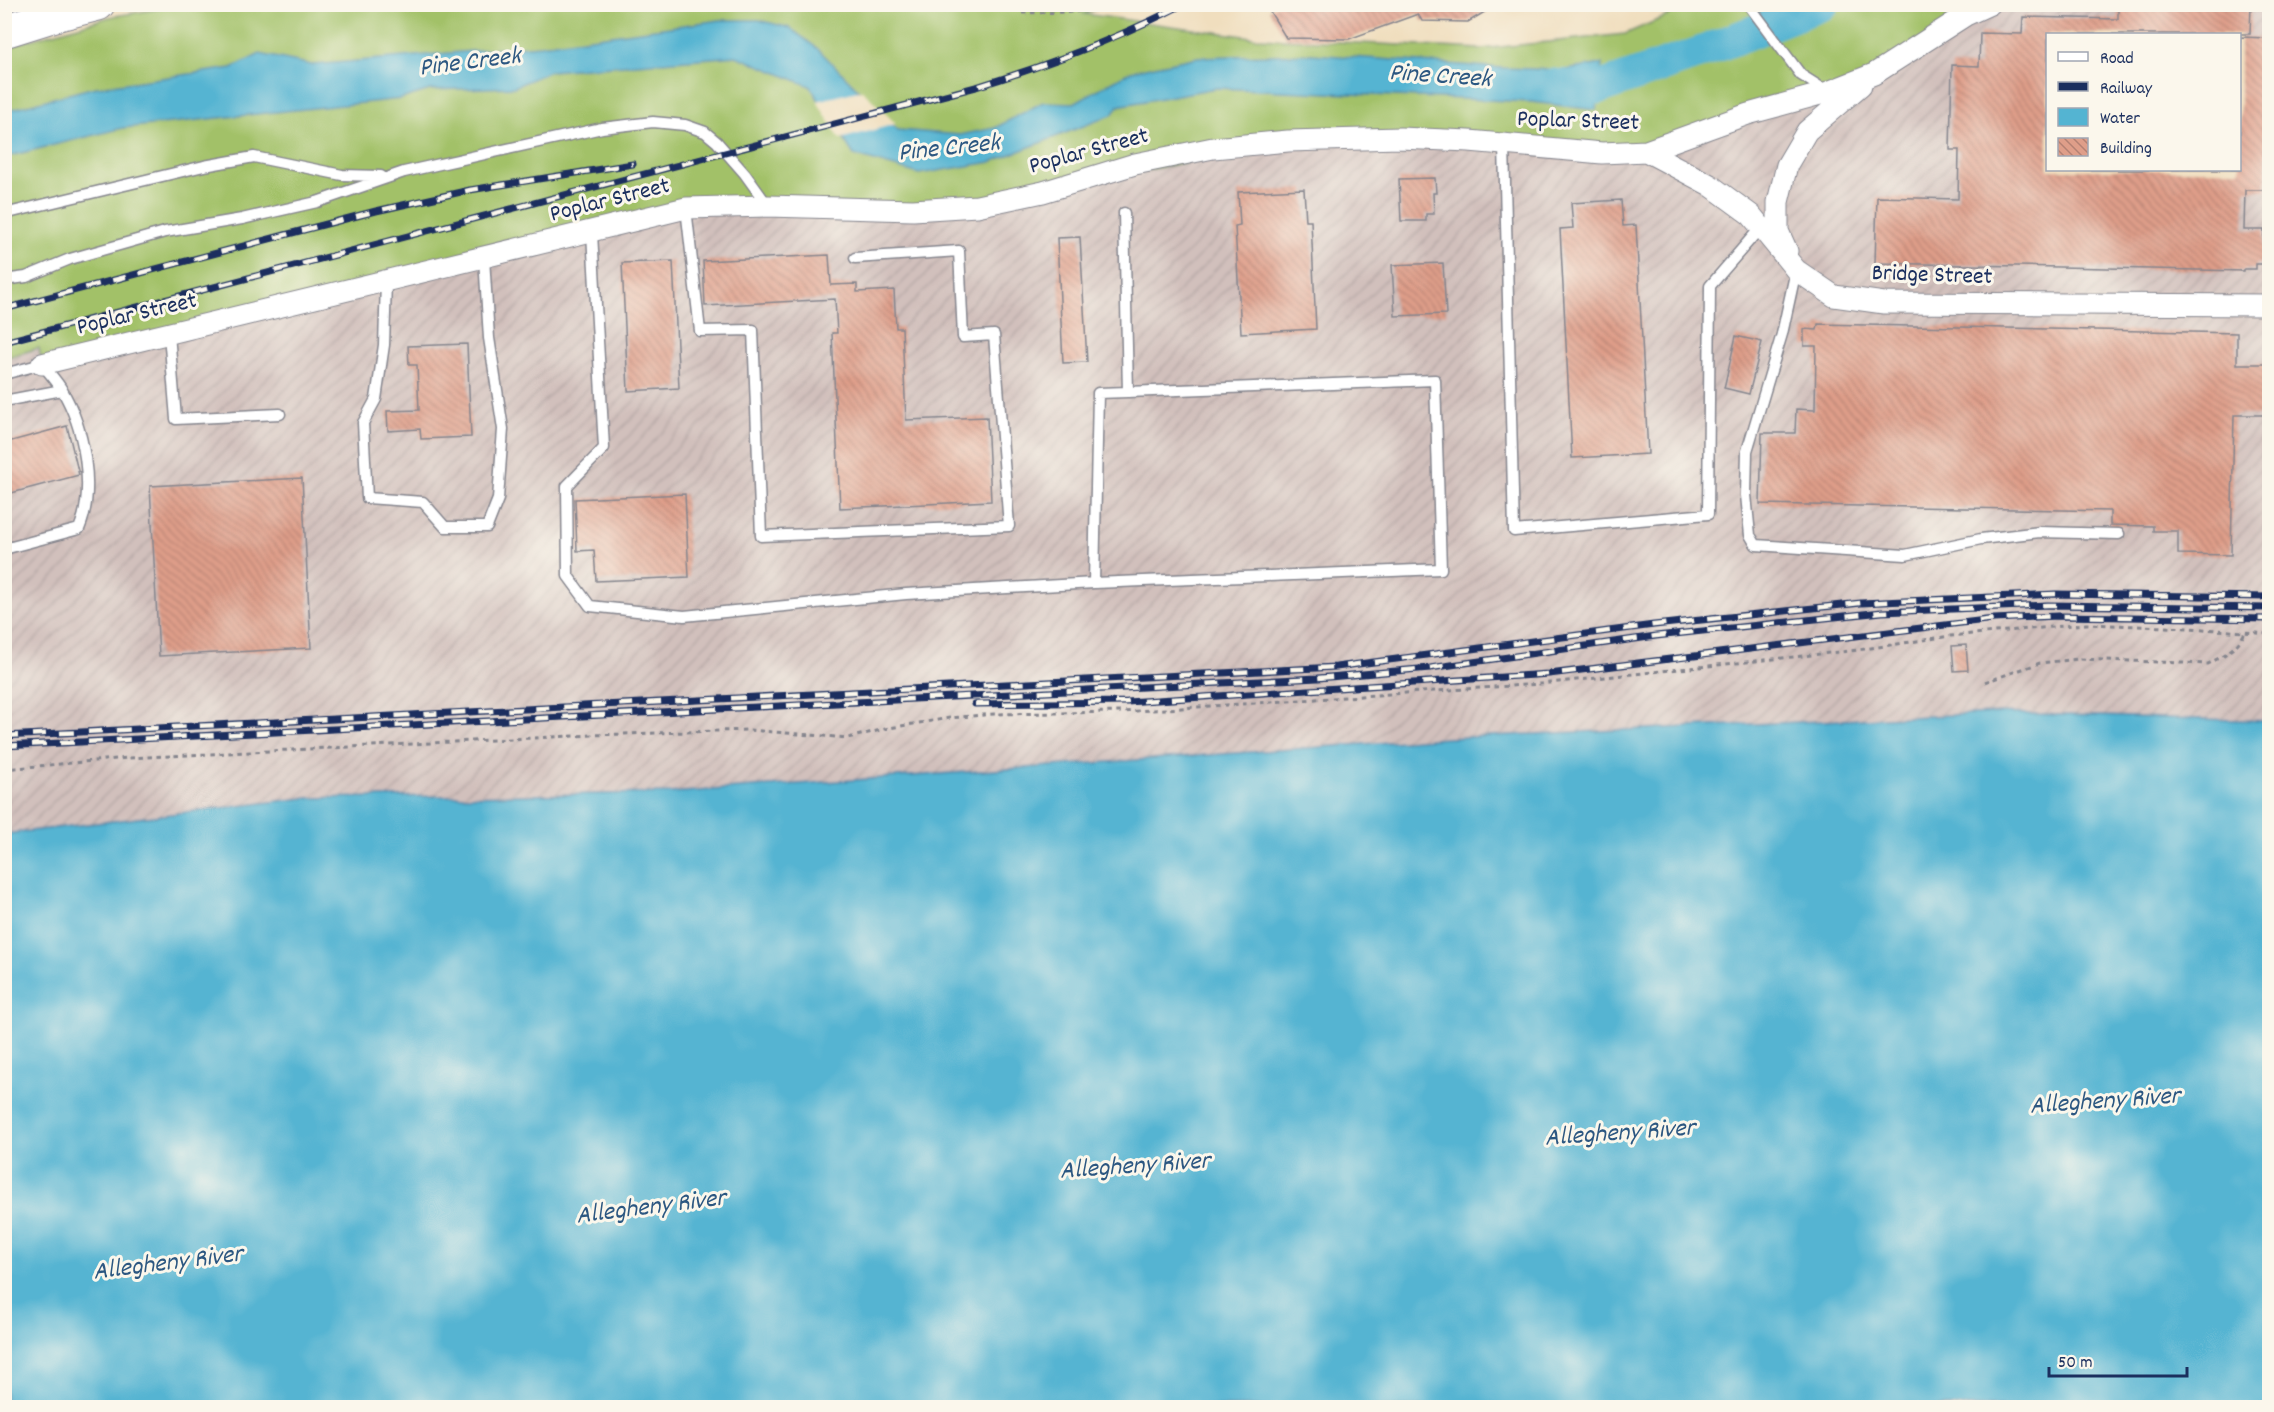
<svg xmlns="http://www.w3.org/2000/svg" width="2274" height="1412" font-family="Dekko,sans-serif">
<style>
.industrial{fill:url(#industrial-furrows);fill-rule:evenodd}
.grass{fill:#a2c168;stroke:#5e7863;stroke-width:1.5}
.water{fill:#54b4d2;stroke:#387298;stroke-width:1.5}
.pier{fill:#f0debe}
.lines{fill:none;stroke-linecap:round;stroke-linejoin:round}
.river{stroke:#54b4d2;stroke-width:33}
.building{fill:url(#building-back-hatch)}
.lane-casing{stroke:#86868e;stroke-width:13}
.street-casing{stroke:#86868e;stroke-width:23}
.highway-casing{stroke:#86868e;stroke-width:35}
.path{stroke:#86868e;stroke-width:3;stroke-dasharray:4.5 4.5;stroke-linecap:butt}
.lane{stroke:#fff;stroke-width:10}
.street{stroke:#fff;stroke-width:21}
.highway{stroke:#fff;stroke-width:33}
.rail-casing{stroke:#1b2f5e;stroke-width:7}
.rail{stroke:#fbf7ec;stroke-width:4.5;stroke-dasharray:14;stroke-linecap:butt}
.labels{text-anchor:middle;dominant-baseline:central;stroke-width:6;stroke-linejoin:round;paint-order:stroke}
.street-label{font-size:24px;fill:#1b2f5e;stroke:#fbf7ec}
.water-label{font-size:26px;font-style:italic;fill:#2c5781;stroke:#fbf7ec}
</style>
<defs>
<pattern id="industrial-furrows" width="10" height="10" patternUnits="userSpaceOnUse" patternTransform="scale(1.5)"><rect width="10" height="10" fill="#d1c0bc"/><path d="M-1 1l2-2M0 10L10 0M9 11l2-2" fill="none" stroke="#b3a5a4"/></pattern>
<pattern id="building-back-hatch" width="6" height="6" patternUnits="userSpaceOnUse" patternTransform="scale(1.5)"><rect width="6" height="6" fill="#df9e89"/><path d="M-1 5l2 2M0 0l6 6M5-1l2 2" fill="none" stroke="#b48173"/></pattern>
</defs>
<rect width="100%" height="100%" fill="#fbf7ec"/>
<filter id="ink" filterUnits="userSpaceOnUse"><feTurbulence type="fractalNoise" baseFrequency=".0167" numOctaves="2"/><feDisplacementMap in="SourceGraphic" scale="12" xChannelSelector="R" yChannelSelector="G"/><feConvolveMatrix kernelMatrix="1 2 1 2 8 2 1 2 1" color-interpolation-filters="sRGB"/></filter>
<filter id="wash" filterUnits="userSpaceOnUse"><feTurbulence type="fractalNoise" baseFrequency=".008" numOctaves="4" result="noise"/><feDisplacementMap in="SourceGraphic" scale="24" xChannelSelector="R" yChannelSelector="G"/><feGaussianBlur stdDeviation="1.35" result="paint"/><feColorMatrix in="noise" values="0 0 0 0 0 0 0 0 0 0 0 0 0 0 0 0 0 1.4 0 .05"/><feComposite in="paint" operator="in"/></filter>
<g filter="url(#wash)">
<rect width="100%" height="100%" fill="#f0debe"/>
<path class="industrial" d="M1940,5H2269V721L1994,713L1447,738L669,793L304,798L5,834V358L39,348L42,364L569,224ZM2048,34H2240V170H2048Z"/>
<path class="grass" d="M187,4H1109L1084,14L1259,38L1481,49L1625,34L1693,5H1990L1874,74L1646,151L1288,141L976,206L686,208L42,364L39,348L5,358V47L109,17Z"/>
<path class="water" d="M720,20H759L790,28L818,49L898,130L960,135L995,128L1043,102L1074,103L1131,71L1198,57L1311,54L1502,68L1566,70L1602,64L1596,110L1532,102L1216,88L1118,106L1112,115L991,162L919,174L854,155L810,86L736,56L550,71L514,87L430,90L401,99L123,128L5,157V111L91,88L232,68L260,54L312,65L540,45Z
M1994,713L2269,721V1407H5V834L304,798L669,793L1447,738Z"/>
<path class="pier" d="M862,90L896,124L840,139L817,101Z"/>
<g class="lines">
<path class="river" d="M1552,85L1598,88L1702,52L1823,4"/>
</g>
<g id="blocks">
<path class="building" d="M1278,4H1498L1468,22L1422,21L1418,14L1349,39L1286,38L1269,10Z
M2118,4H2251L2250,34H2048V170H2240V37L2269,38L2266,190H2245L2244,230H2264L2263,264H2256V269H2244V271L1875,263L1877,197L1958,199L1959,150H1950L1952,65L1979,66L1980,33L2022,34L2023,17L2118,19Z
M1435,178L1436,193H1433L1434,214H1426V221H1401L1399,179Z
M1304,189L1306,221H1311L1316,329L1241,333L1235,226L1240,225L1238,192Z
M1621,200L1623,226L1636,225L1648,454L1572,458L1560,229L1573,228L1571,203Z
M1080,237L1087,362L1063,363L1057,238Z
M829,255L831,285L857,284V292L894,290L896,328H902L906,420L987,417L991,501L840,508L832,333H837L835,299L705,306L703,261Z
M673,261L679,388L628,391L622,263Z
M1443,263L1446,314L1395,316L1392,265Z
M1818,324L2237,333V364H2268L2267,415H2234L2231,555L2178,554V531H2153V526L2110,525V511L1760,504L1762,433H1795L1796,409L1815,410L1816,346H1804V329L1817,330Z
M1736,336L1762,342L1749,394L1724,388Z
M467,344L471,437L421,439L420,429L388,431L387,411L419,410L417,365H409L408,346Z
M67,426L79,475L4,495V443Z
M302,478L311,648L159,656L150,486Z
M685,494L689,577L596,581L594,550L577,551L575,499Z
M1966,645L1968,670L1954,671L1952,646Z"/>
</g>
</g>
<g filter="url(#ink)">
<use href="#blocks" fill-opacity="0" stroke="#86868e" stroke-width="1.5"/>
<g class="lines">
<defs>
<path id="lane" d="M1748,4L1801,75L1828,92
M1504,145L1514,531L1708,514L1710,286L1761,227
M686,208L700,331L753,330L761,536L1009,526L994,335L963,337L959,251L855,258
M4,214L204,166L254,157L342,175L381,176
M592,233L604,448L567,486L568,576L590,606L684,616L906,594L1094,583L1441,569L1435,380L1128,392L1124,213
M1796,270L1782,334L1747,451L1746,495L1750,535L1756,545L1905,555L1981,539L2040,532L2119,534
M4,280L26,277L70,259L165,232L242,219L317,202L404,172L602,128L653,122L685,125L705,132L717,142L745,174L768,206
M386,282L384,345L376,399L363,423L367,498L423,502L445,527H487L498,499L503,429L489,338L484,258
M169,334L176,419L280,414
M4,374L42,364C49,373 57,381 62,390C84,427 96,489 79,529L4,549
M4,401L62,390
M1094,583L1098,393L1128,392"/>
<path id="street" d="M1646,151L1710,185L1751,215L1796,270L1834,296L1884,303L2270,305
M1787,251L1778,231V202L1787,165L1807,131L1861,85
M42,364L686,208L768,206L913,210L977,206L1043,192L1135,164L1213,148L1288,141L1400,138L1469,141L1602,153L1646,151L1748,114L1828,92L1874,74L1966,15L1990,4"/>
<path id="highway" d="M4,31L55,15L98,4"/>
</defs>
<use href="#lane" class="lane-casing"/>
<use href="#street" class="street-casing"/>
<use href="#highway" class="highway-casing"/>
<path class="path" d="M1022,13L1075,12L1117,4
M1985,682L2040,663L2079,659L2208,664C2223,656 2238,648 2245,632
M4,769L128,758L593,735L749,730L848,738L889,728L950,718L994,714L1122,712L1540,684L1858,650L1950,636L2086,624L2190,628L2270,634"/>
<use href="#lane" class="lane"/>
<use href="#street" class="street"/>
<use href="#highway" class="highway"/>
<defs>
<path id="rail" d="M4,309L376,211L470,190L633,164
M4,342L976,87C1048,65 1117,39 1184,4
M975,704L1127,702L1549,674L1994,619L2058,616L2270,619
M4,736L1336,667L1654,625L1861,603L2055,594L2270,597
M4,746L1318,678L1430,668L1656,636L1882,612L2048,605L2270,608"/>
</defs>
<use href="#rail" class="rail-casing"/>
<use href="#rail" class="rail"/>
</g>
</g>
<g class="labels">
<g class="street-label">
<text transform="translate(1578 122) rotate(2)">Poplar Street</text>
<text transform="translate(1089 152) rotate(-15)">Poplar Street</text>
<text transform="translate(610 201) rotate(-14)">Poplar Street</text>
<text transform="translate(1932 276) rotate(2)">Bridge Street</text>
<text transform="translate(137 315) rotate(-13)">Poplar Street</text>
</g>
<g class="water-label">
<text transform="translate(470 63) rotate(-7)">Pine Creek</text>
<text transform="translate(1440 77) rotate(4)">Pine Creek</text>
<text transform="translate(949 149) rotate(-6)">Pine Creek</text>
<text transform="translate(2105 1102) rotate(-4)">Allegheny River</text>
<text transform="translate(1620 1134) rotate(-4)">Allegheny River</text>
<text transform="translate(1135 1167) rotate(-4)">Allegheny River</text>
<text transform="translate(651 1208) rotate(-7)">Allegheny River</text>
<text transform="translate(168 1264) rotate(-7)">Allegheny River</text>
</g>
</g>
<rect width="2274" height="1412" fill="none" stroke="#fbf7ec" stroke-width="24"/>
<rect x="2046" y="33" width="195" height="138" fill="#fbf7ec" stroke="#a1a7b3" stroke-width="1.5"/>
<rect x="2058" y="52" width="30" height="9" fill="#ffffff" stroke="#a1a7b3" stroke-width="1.5"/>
<text x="2100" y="63" font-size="18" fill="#1b2f5e">Road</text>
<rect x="2058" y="82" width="30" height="9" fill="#1b2f5e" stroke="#a1a7b3" stroke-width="1.5"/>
<text x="2100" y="93" font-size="18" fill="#1b2f5e">Railway</text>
<rect x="2058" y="108" width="30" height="18" fill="#54b4d2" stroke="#a1a7b3" stroke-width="1.5"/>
<text x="2100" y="123" font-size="18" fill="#1b2f5e">Water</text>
<rect x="2058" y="138" width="30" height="18" fill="url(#building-back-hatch)" stroke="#a1a7b3" stroke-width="1.5"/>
<text x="2100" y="153" font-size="18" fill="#1b2f5e">Building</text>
<path d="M2049 1367v9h138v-9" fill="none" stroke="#1b2f5e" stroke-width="3"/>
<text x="2058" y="1367" font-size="18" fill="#1b2f5e" stroke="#fbf7ec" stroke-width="4.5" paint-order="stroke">50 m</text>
</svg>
